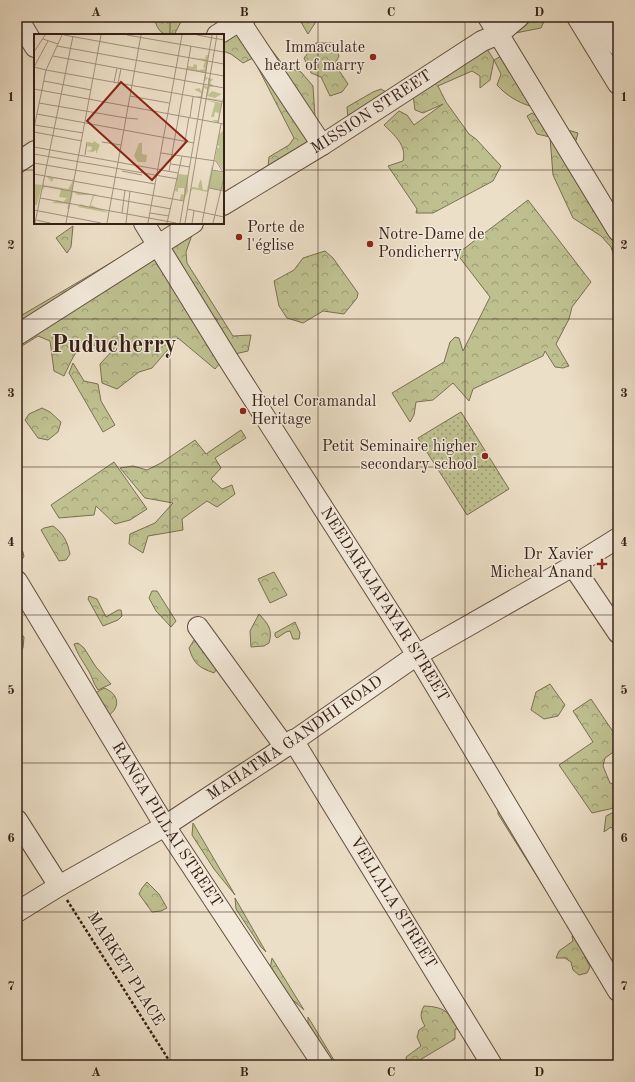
<svg xmlns="http://www.w3.org/2000/svg" width="635" height="1082" font-family="'Old Standard TT',serif">
<style>
.grass{fill:url(#grass-dots);stroke:#7a7053}
.forest{fill:url(#forest-crowns);stroke:#7a7053}
.lines{fill:none;stroke-linecap:round;stroke-linejoin:round}
.minor-casing{stroke:#644f42;stroke-width:22}
.path{stroke:#361f16;stroke-width:2.5;stroke-dasharray:3 2;stroke-linecap:butt}
.minor{stroke:#f3eadb;stroke-width:20}
.grid{fill:none;stroke:#361f16;stroke-width:1;stroke-opacity:0.55}
.poi-dot{fill:#8f2418;stroke:#f3eadb;stroke-width:1.5}
.labels{text-anchor:middle;dominant-baseline:central;stroke-width:3;stroke-linejoin:round;paint-order:stroke}
.poi-label{font-size:16px;fill:#361f16;stroke:#f3eadb;text-anchor:end}
.street-label{font-size:16px;fill:#361f16;stroke:#f3eadb}
.town-label{font-size:24px;font-weight:bold;fill:#361f16;stroke:#f3eadb}
.inset-road{fill:none;stroke:#a39280;stroke-width:1}
.view{fill:#8f2418;fill-opacity:0.15;stroke:#8f2418;stroke-width:2}
.inset-edge{fill:none;stroke:#361f16;stroke-width:2}
.neatline{fill:none;stroke:#361f16;stroke-width:1.5}
.grid-label{font-size:13px;text-anchor:middle;font-weight:bold;fill:#361f16}
</style>
<defs>
<pattern id="grass-dots" width="8" height="8" patternUnits="userSpaceOnUse"><rect width="8" height="8" fill="#bfc090"/><path d="M2 2h.1M6 6h.1" fill="none" stroke="#9c9b75" stroke-width="1.8" stroke-linecap="round"/></pattern>
<pattern id="forest-crowns" width="20" height="18" patternUnits="userSpaceOnUse"><rect width="20" height="18" fill="#bfc090"/><path d="M2 6a3 3 0 1 1 6 0M12 15a3 3 0 1 1 6 0" fill="none" stroke="#9c9b75"/></pattern>
</defs>
<rect width="100%" height="100%" fill="#ecdfc7"/>
<filter id="stains"><feTurbulence type="fractalNoise" baseFrequency=".005" numOctaves="4"/><feColorMatrix values="0 0 0 0 .2 0 0 0 0 .09 0 0 0 0 .02 0 0 0 .5 -.17"/></filter>
<radialGradient id="worn" r=".72"><stop offset=".6" stop-color="#630" stop-opacity="0"/><stop offset="1" stop-color="#630" stop-opacity=".3"/></radialGradient>
<path class="grass" d="M461,412L509,489L467,515L418,438Z"/>
<path class="forest" d="M155,17H182L183,18L174,35C160,35 159,31 154,19Z
M298,17H319L308,34Z
M325,17H357L356,21Z
M482,17H546L541,28L500,36Z
M254,27L284,66L301,72L313,86L315,117L310,147L268,167L269,157L289,145L294,138L253,58L243,63L231,54L223,51V35Z
M482,41L494,60L503,55L529,90L530,106C517,102 506,95 497,85L501,74L494,60L490,80L480,88V76L472,71L438,86L446,102L469,134L476,139L501,166L493,181L433,213H416L417,209L388,166L403,161C407,145 394,135 384,125L399,111L407,115L414,125L443,104L423,113L415,110L413,95Z
M316,43H334L339,56L334,66L340,72L348,84L342,92L330,96L321,77L311,73L304,58Z
M381,89L391,95L348,119L347,107L373,92Z
M532,113L548,124L578,133L575,144L618,216V268L611,247L601,236L573,218L553,175L550,137L537,134L527,116Z
M528,200L591,282L572,307L569,319L556,344L569,366L563,368L555,367L545,351L543,356L473,389L469,401L453,383L433,400L416,402L414,415L410,422L392,393L444,362L450,342L455,337L459,338L463,351L490,297L457,254Z
M73,226L71,247L67,253L56,238Z
M138,227L171,236L193,232L186,252L187,263L233,336L251,335L248,351L226,356L215,369L178,338L152,368L139,372L117,389L102,383L100,364L114,349C79,340 78,346 64,376L54,371L50,341L38,336L17,349V318L114,261L122,260L144,243Z
M325,251L333,258L358,293L357,298L344,314L323,311L303,323L287,318L279,306L274,281L294,270L303,258Z
M73,363L84,381L98,384L101,401L115,425L103,432L69,373Z
M42,408L50,412L61,422L58,432L48,440L38,438L25,420L29,414Z
M241,430L246,438L215,458L221,468L211,479L222,489L232,485L235,494L217,507L207,501L182,519L183,530L148,536L143,553L129,544L130,534L155,523L173,503L145,498L120,468L133,466L147,470L161,463L195,440L206,454Z
M114,462L147,509L130,520L115,524L96,506L94,515L59,518L51,505Z
M53,526C64,534 67,541 70,554L66,560L59,561L41,530L44,528Z
M17,543L23,552L24,557L21,560L17,555Z
M274,572L287,595L270,603L258,579Z
M152,591H157L176,621L171,627L156,611L149,598Z
M89,596L97,599L106,617L118,610H121L122,616L118,620L103,626L88,599Z
M259,614C268,624 273,629 269,643L264,646L251,647L250,631Z
M295,622L300,633L299,639H293L290,631L286,632L277,638L275,636V633Z
M17,629L24,637L23,648L17,655Z
M201,639L218,667L214,673C198,667 194,664 189,648L194,640Z
M78,643L84,648L96,667L111,684L98,690C93,683 92,676 88,670C82,660 78,655 74,644Z
M550,684L565,705L558,716L544,719L531,710L536,692Z
M104,688C120,694 121,709 106,717L92,695Z
M591,699L618,739V749L605,758L603,766L610,783L618,786V805L614,808L592,813L559,765L593,742L573,711Z
M498,808L542,877L545,889L498,814Z
M618,810V837L611,827L604,832L606,816Z
M193,823L235,895L214,869L192,835Z
M147,882L159,894L167,908L161,911L152,912L139,894L142,888Z
M235,898L266,952L261,947L236,909Z
M576,935L587,952L585,957L590,967L587,973L579,975L573,970L571,962L565,958H556L559,951L573,941L572,936Z
M272,958L304,1010L285,993L270,970Z
M424,1006C447,1007 448,1013 461,1029H455V1039L413,1064L407,1063L406,1057L421,1046L417,1037L419,1030L425,1026C420,1018 420,1013 424,1006Z
M308,1017L337,1065H333L308,1023Z"/>
<g class="lines">
<defs>
<g id="minor">
<path d="M17,17L35,47"/>
<path d="M237,17L322,145"/>
<path d="M488,17L618,231"/>
<path d="M577,17L618,84"/>
<path d="M599,17L618,46"/>
<path d="M217,35L246,17"/>
<path d="M17,163L35,151"/>
<path id="s1" d="M223,205L322,145L482,41L499,34L519,17"/>
<path id="s2" d="M144,223L226,356L417,655L618,991"/>
<path d="M17,335L193,223"/>
<path d="M573,566L618,633"/>
<path id="s3" d="M17,581L165,826L323,1065"/>
<path d="M198,627L285,747"/>
<path id="s4" d="M293,740L492,1065"/>
<path d="M17,820L59,886"/>
<path id="s5" d="M17,912L59,886L165,826L285,747L417,655L573,566L618,538"/>
</g>
</defs>
<use href="#minor" class="minor-casing"/>
<path class="path" d="M67,900L172,1065"/>
<use href="#minor" class="minor"/>
</g>
<path class="grid" d="M170,17V35M318,17V1065M465,17V1065M17,170H35M223,170H618M170,223V1065M17,319H618M17,467H618M17,615H618M17,763H618M17,912H618"/>
<g class="poi-dot">
<circle cx="373" cy="57" r="4"/>
<circle cx="239" cy="237" r="4"/>
<circle cx="370" cy="244" r="4"/>
<circle cx="243" cy="411" r="4"/>
<circle cx="485" cy="456" r="4"/>
<path d="M600 558h4v4h4v4h-4v4h-4v-4h-4v-4h4z"/>
</g>
<g class="labels">
<g class="poi-label">
<text x="365" y="48">Immaculate<tspan x="365" dy="18">heart of marry</tspan></text>
<text x="247" y="228" text-anchor="start">Porte de<tspan x="247" dy="18">l'église</tspan></text>
<text x="378" y="235" text-anchor="start">Notre-Dame de<tspan x="378" dy="18">Pondicherry</tspan></text>
<text x="251" y="402" text-anchor="start">Hotel Coramandal<tspan x="251" dy="18">Heritage</tspan></text>
<text x="477" y="447">Petit Seminaire higher<tspan x="477" dy="18">secondary school</tspan></text>
<text x="593" y="555">Dr Xavier<tspan x="593" dy="18">Micheal Anand</tspan></text>
</g>
<g class="street-label">
<text stroke="none"><textPath href="#s1" startOffset="175">MISSION STREET</textPath></text>
<text stroke="none"><textPath href="#s2" startOffset="451">NEEDARAJAPAYAR STREET</textPath></text>
<text stroke="none"><textPath href="#s5" startOffset="328">MAHATMA GANDHI ROAD</textPath></text>
<text stroke="none"><textPath href="#s3" startOffset="286">RANGA PILLAI STREET</textPath></text>
<text stroke="none"><textPath href="#s4" startOffset="191">VELLALA STREET</textPath></text>
<text transform="translate(125 969) rotate(58)">MARKET PLACE</text>
</g>
<g class="town-label">
<text x="114" y="346">Puducherry</text>
</g>
</g>
<g transform="translate(34 34)">
<rect width="190" height="190" fill="#ecdfc7"/>
<path d="M190,96V137L181,125L183,114L186,113L183,111L185,100ZM0,150L8,151L3,171H0Z" fill="#bfc090"/>
<path d="M172,21H174L172,43L179,45L176,49L180,52L176,53L174,61L178,57L188,60L181,64L173,62V64L188,66L190,61V67L172,65L173,55L170,54L168,65L162,62H167V59L161,56V55L166,54L167,58L170,51L174,53V44L170,48L171,39L153,35L154,32L159,33L160,30L163,31V36L171,35L169,33L171,27L164,24L171,25ZM172,66L188,69L184,89L178,86H184L185,79L181,78L180,83H177L181,69ZM60,107L66,111L62,120V116L59,118L52,117L57,116L58,113L53,112L54,108L59,109ZM105,109H108V120L113,121L112,128H104L100,122ZM178,130V136L190,139V157L175,154L174,158L159,155L156,158L158,153L165,154L164,152L167,145L169,156H173ZM144,140L154,141V157L150,166H146L147,160L150,161V154H144V158L141,157ZM12,142L38,146L40,144L38,157L64,161L60,162L57,171L75,179L44,173L47,170L55,173L59,161H44L39,158L35,175H33L34,170L18,169L23,166L29,168L33,164L25,163L27,156L25,155L11,152L8,157L9,149L10,151L34,155L39,147L20,144L18,148Z" fill="#bfc090"/>
<path class="inset-road" d="M30,1L190,30M93,1L190,18M163,1L190,6M9,5L24,10M23,12L190,42M0,18L11,1M19,22L190,54M0,33L14,7M0,33L12,36M12,36L190,68M10,47L57,56M80,48L83,34M84,49L87,35M0,55L190,90M96,62L135,69M5,69L92,84M3,80L160,109M156,83L159,63M92,84L104,85M184,89L188,68M1,91L49,99M0,94L12,36L28,1M0,98L48,107M151,107L155,83M68,108L87,111M0,113L144,139M127,119L182,127L189,138M0,120L144,145M51,121L53,108M0,129L121,150M137,130L156,133M178,136L190,138M88,137L108,141M135,137L157,12M0,140L150,167M9,152L137,175M175,154L190,157M6,164L142,189M153,175L190,183M0,176L67,189M88,179L91,156M116,179L135,182M2,186L16,189M1,189L39,2M32,189L67,1M73,189L107,1M92,189L96,157M114,189L148,1M133,189L148,122M146,189L178,1M151,189L183,1M158,189L160,177M168,189L187,90M179,189L190,143"/>
<path class="view" d="M87,48L153,107L118,146L53,87Z"/>
<rect width="190" height="190" class="inset-edge"/>
</g>
<rect width="635" height="1082" fill="none" stroke="#ecdfc7" stroke-width="44"/>
<rect x="22" y="22" width="591" height="1038" class="neatline"/>
<g class="grid-label">
<text x="96" y="16">A</text>
<text x="244" y="16">B</text>
<text x="391" y="16">C</text>
<text x="539" y="16">D</text>
<text x="11" y="101">1</text>
<text x="624" y="101">1</text>
<text x="11" y="249">2</text>
<text x="624" y="249">2</text>
<text x="11" y="397">3</text>
<text x="624" y="397">3</text>
<text x="11" y="546">4</text>
<text x="624" y="546">4</text>
<text x="11" y="694">5</text>
<text x="624" y="694">5</text>
<text x="11" y="842">6</text>
<text x="624" y="842">6</text>
<text x="11" y="990">7</text>
<text x="624" y="990">7</text>
<text x="96" y="1076">A</text>
<text x="244" y="1076">B</text>
<text x="391" y="1076">C</text>
<text x="539" y="1076">D</text>
</g>
<rect width="100%" height="100%" filter="url(#stains)"/>
<rect width="100%" height="100%" fill="url(#worn)"/>
</svg>
